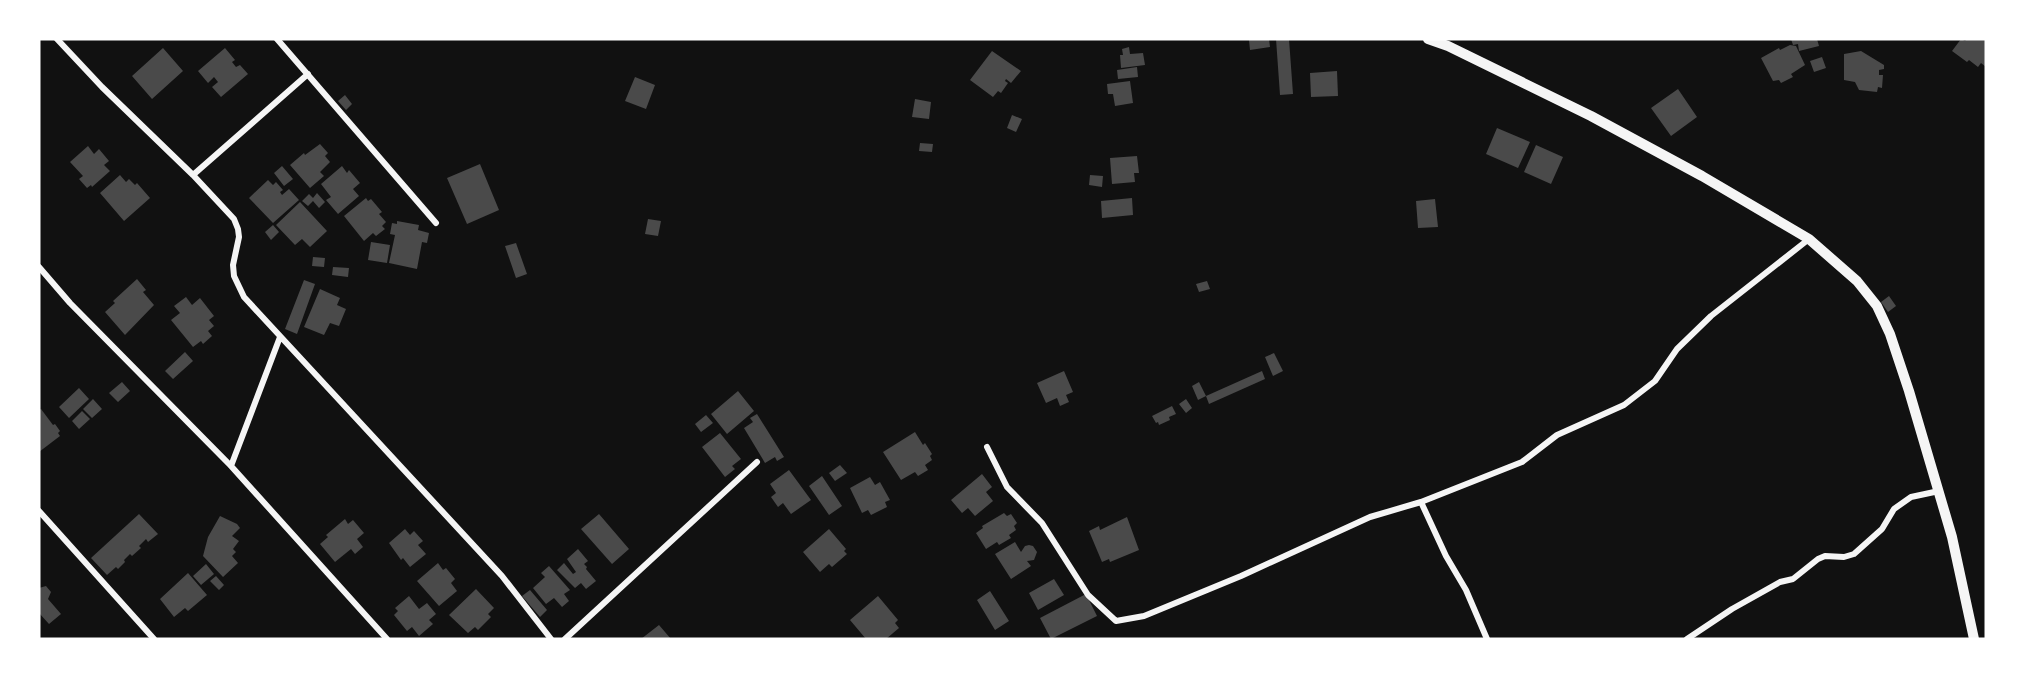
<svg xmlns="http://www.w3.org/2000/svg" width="2025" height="678" font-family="Commissioner,sans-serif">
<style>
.building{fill:#4a4a4a}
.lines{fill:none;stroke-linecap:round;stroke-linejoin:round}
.minor{stroke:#f5f5f5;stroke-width:6}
.tertiary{stroke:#f5f5f5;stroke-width:10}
</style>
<rect width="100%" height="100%" fill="#111"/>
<path class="building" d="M1269,39L1270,47L1250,50L1249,40Z
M1276,39H1289L1293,94L1280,95Z
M1791,39H1817L1819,46L1799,51L1798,44L1793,45Z
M1961,39L1965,41L1967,39H1986V67L1981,63L1978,67L1969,60L1967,62L1952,51Z
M1790,45L1796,46L1805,65L1791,74L1793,77L1781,83L1779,80L1773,81L1761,58L1779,48L1780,50Z
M1129,47L1130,54L1143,53L1145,65L1121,68L1120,55H1123L1122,49Z
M163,48L183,71L152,99L132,76Z
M225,48L235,60L232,62L236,67L240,65L248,74L221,97L212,87L218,82L214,77L208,83L198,71Z
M992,51L1021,71L1011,83L1006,79L1005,81L1008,83L1001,93L998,91L993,97L970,80Z
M1861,51L1884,65V69L1879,70V75H1883L1882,88L1878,87L1877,92L1859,90L1855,82L1844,80V54Z
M1822,57L1826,68L1814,72L1810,61Z
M1137,67L1138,77L1118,79L1117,70Z
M1337,71L1338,96L1311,97L1310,73Z
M635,77L655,85L646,109L625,101Z
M1130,81L1133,103L1115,106L1113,94H1108L1107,84Z
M1678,89L1697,117L1671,136L1651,108Z
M345,95L352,104L346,110L338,101Z
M915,99L931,102L929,119L912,117Z
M1012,115L1022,119L1016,132L1007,128Z
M1497,128L1530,142L1518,168L1486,154Z
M920,143L933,144L932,152L919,151Z
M320,144L328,153L325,156L330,162L320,172L324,176L310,188L290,165L304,153L305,155Z
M1536,145L1563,157L1551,184L1524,172Z
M88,146L94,154L99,149L109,161L104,165L110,171L92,187L91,185L87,188L79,179L83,176L70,162Z
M1137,156L1139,173H1134L1135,182L1112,184L1110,158Z
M480,164L499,210L467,224L447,178Z
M282,166L293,179L284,186L274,173Z
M342,166L347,173L349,170L360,183L353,189L359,196L338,214L326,200L331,197L321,184Z
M120,175L126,182L129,179L135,185L137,183L150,198L124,221L100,193Z
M1090,175L1103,176L1102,187L1089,185Z
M268,180L273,185L276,182L283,190L280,192L282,195L289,189L299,200L273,223L249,198Z
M317,193L325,202L319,208L313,201L308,206L302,201L309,194L313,198Z
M366,198L368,201L371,199L382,212L379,214L386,222L382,226L385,229L376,236L373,233L364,241L344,216Z
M1132,198L1133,215L1102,218L1101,201Z
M1435,199L1438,227L1418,228L1416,201Z
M300,202L327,231L310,247L302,239L295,245L276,225Z
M648,219L661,221L658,236L645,234Z
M397,221L419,225L418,230L429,233L427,243L422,242L417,269L389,263L395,235L390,234L392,223L397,224Z
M273,225L279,232L271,240L265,232Z
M371,242L390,245L387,263L368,260Z
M516,243L527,274L516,278L505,246Z
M313,257L325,258L324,267L312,266Z
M333,267L349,268L348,277L332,275Z
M137,279L146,290L143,292L154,305L125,335L105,312L115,303L113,301Z
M304,280L315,284L297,334L285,329Z
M1207,281L1210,289L1199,292L1196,284Z
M320,289L340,298L337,305L346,309L339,326L330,323L324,335L304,327Z
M1889,296L1896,306L1888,312L1881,302Z
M186,297L192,305L200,298L214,316L209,320L214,326L208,331L212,336L203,344L201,341L193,347L171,320L180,313L174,306Z
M185,352L193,361L173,379L165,371Z
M1274,353L1283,371L1273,376L1265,357Z
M1064,371L1073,392L1066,395L1069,402L1060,406L1057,398L1046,403L1037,383Z
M1262,371L1265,379L1209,404L1206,396L1198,400L1192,386L1199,382L1206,396Z
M122,382L130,391L118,402L109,393Z
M79,388L89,399L69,418L59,407Z
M738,391L754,411L727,434L711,414Z
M93,399L102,409L92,418L83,409Z
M1186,399L1192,408L1186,413L1179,404Z
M1172,406L1176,414L1169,417L1170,420L1159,425L1158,422L1156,423L1152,416Z
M41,409L53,425L55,424L60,431L58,433L60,436L39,452V410Z
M82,411L90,419L79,429L72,421Z
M757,414L784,457L777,461L775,457L765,463L744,428L753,422L750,418Z
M706,415L713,423L701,432L695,424Z
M915,432L923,445L925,443L932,454L930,456L932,460L925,465L928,470L918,476L915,472L901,480L883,452Z
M720,433L741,459L732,466L735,469L725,477L702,447Z
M840,465L847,473L835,481L829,473Z
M789,470L811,500L791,514L783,503L778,507L771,497L776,493L770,484Z
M982,474L992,487L986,492L993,501L975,516L968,508L962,513L951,500Z
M822,476L842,506L829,515L809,486Z
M870,477L875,485L880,482L890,500L885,502L887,507L871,515L868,510L862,513L850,488Z
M1004,513L1007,516L1011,514L1017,523L1014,526L1016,530L1009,535L1011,538L999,545L997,542L986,549L976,533L983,528L982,526Z
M139,514L158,534L148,542L146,539L139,546L141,548L132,556L130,554L124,560L125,562L118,569L116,567L107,575L91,558Z
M599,514L629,549L612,564L581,529Z
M220,516L237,524L240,528L232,536L239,541L233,549L236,552L232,556L238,563L223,577L203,556L208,537Z
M1127,517L1139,550L1110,562L1109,559L1102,562L1089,531L1099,526L1100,530Z
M345,519L348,524L353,520L364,533L357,539L363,547L355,554L351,549L335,562L320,544L328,537L326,535Z
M405,529L410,535L414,531L423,541L418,545L426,554L410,567L403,558L401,560L389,543Z
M829,529L846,549L844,551L847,554L832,567L829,564L820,572L803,552Z
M1015,542L1021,552L1025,546L1029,545L1033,546L1037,552L1034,560L1027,561L1031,566L1011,579L995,554Z
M578,549L588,561L584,564L587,567L586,569L596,581L586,589L581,583L575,588L557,570L564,563L573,574L576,572L567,559Z
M438,563L443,570L446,568L455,579L451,583L457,591L439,606L417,581Z
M206,564L214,574L201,585L193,576Z
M549,566L570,590L564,594L569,601L562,607L554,598L546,604L533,588L545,577L541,573Z
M188,573L207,595L188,611L185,608L174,617L160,599Z
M216,576L224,585L219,590L210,581Z
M1054,579L1064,595L1038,610L1029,593Z
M46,586L51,592L48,599L61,614L49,624L39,613V588Z
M476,589L494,608L488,614L491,617L478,630L475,627L468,633L449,615Z
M530,590L547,610L540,617L522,596Z
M990,591L1009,621L995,630L977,600Z
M1086,594L1097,616L1051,639L1040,618Z
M409,596L419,609L427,603L436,614L429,620L433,624L419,636L412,627L407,631L394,615L398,611L395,608Z
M878,596L898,620L895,623L899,628L886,639H866L850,620Z
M659,625L671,639H641Z"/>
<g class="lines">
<path class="minor" d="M57,39L102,87L193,175L234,219L238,229L239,237L233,265L234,276L244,297L502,576L551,639
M277,39L436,223
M193,175L308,74
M39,267L70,303L231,466L387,639
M987,447L1007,487L1042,523L1088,595L1116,621L1144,616L1241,576L1370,517L1421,502L1522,462L1557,435L1624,405L1655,381L1677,349L1711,316L1809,239
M231,466L280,337
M1421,502L1446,556L1466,590L1487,639
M39,511L154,639
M565,639L757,462
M1687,639L1732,609L1780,582L1793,579L1818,559L1825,556L1844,557L1854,554L1882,529L1894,509L1911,497L1939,491"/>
<path class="tertiary" d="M1428,39L1448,46L1591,116L1702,176L1809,239L1857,281L1877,306L1890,334L1909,391L1952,537L1974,639"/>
</g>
<rect width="2025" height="678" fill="none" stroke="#ffffff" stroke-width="81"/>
</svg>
